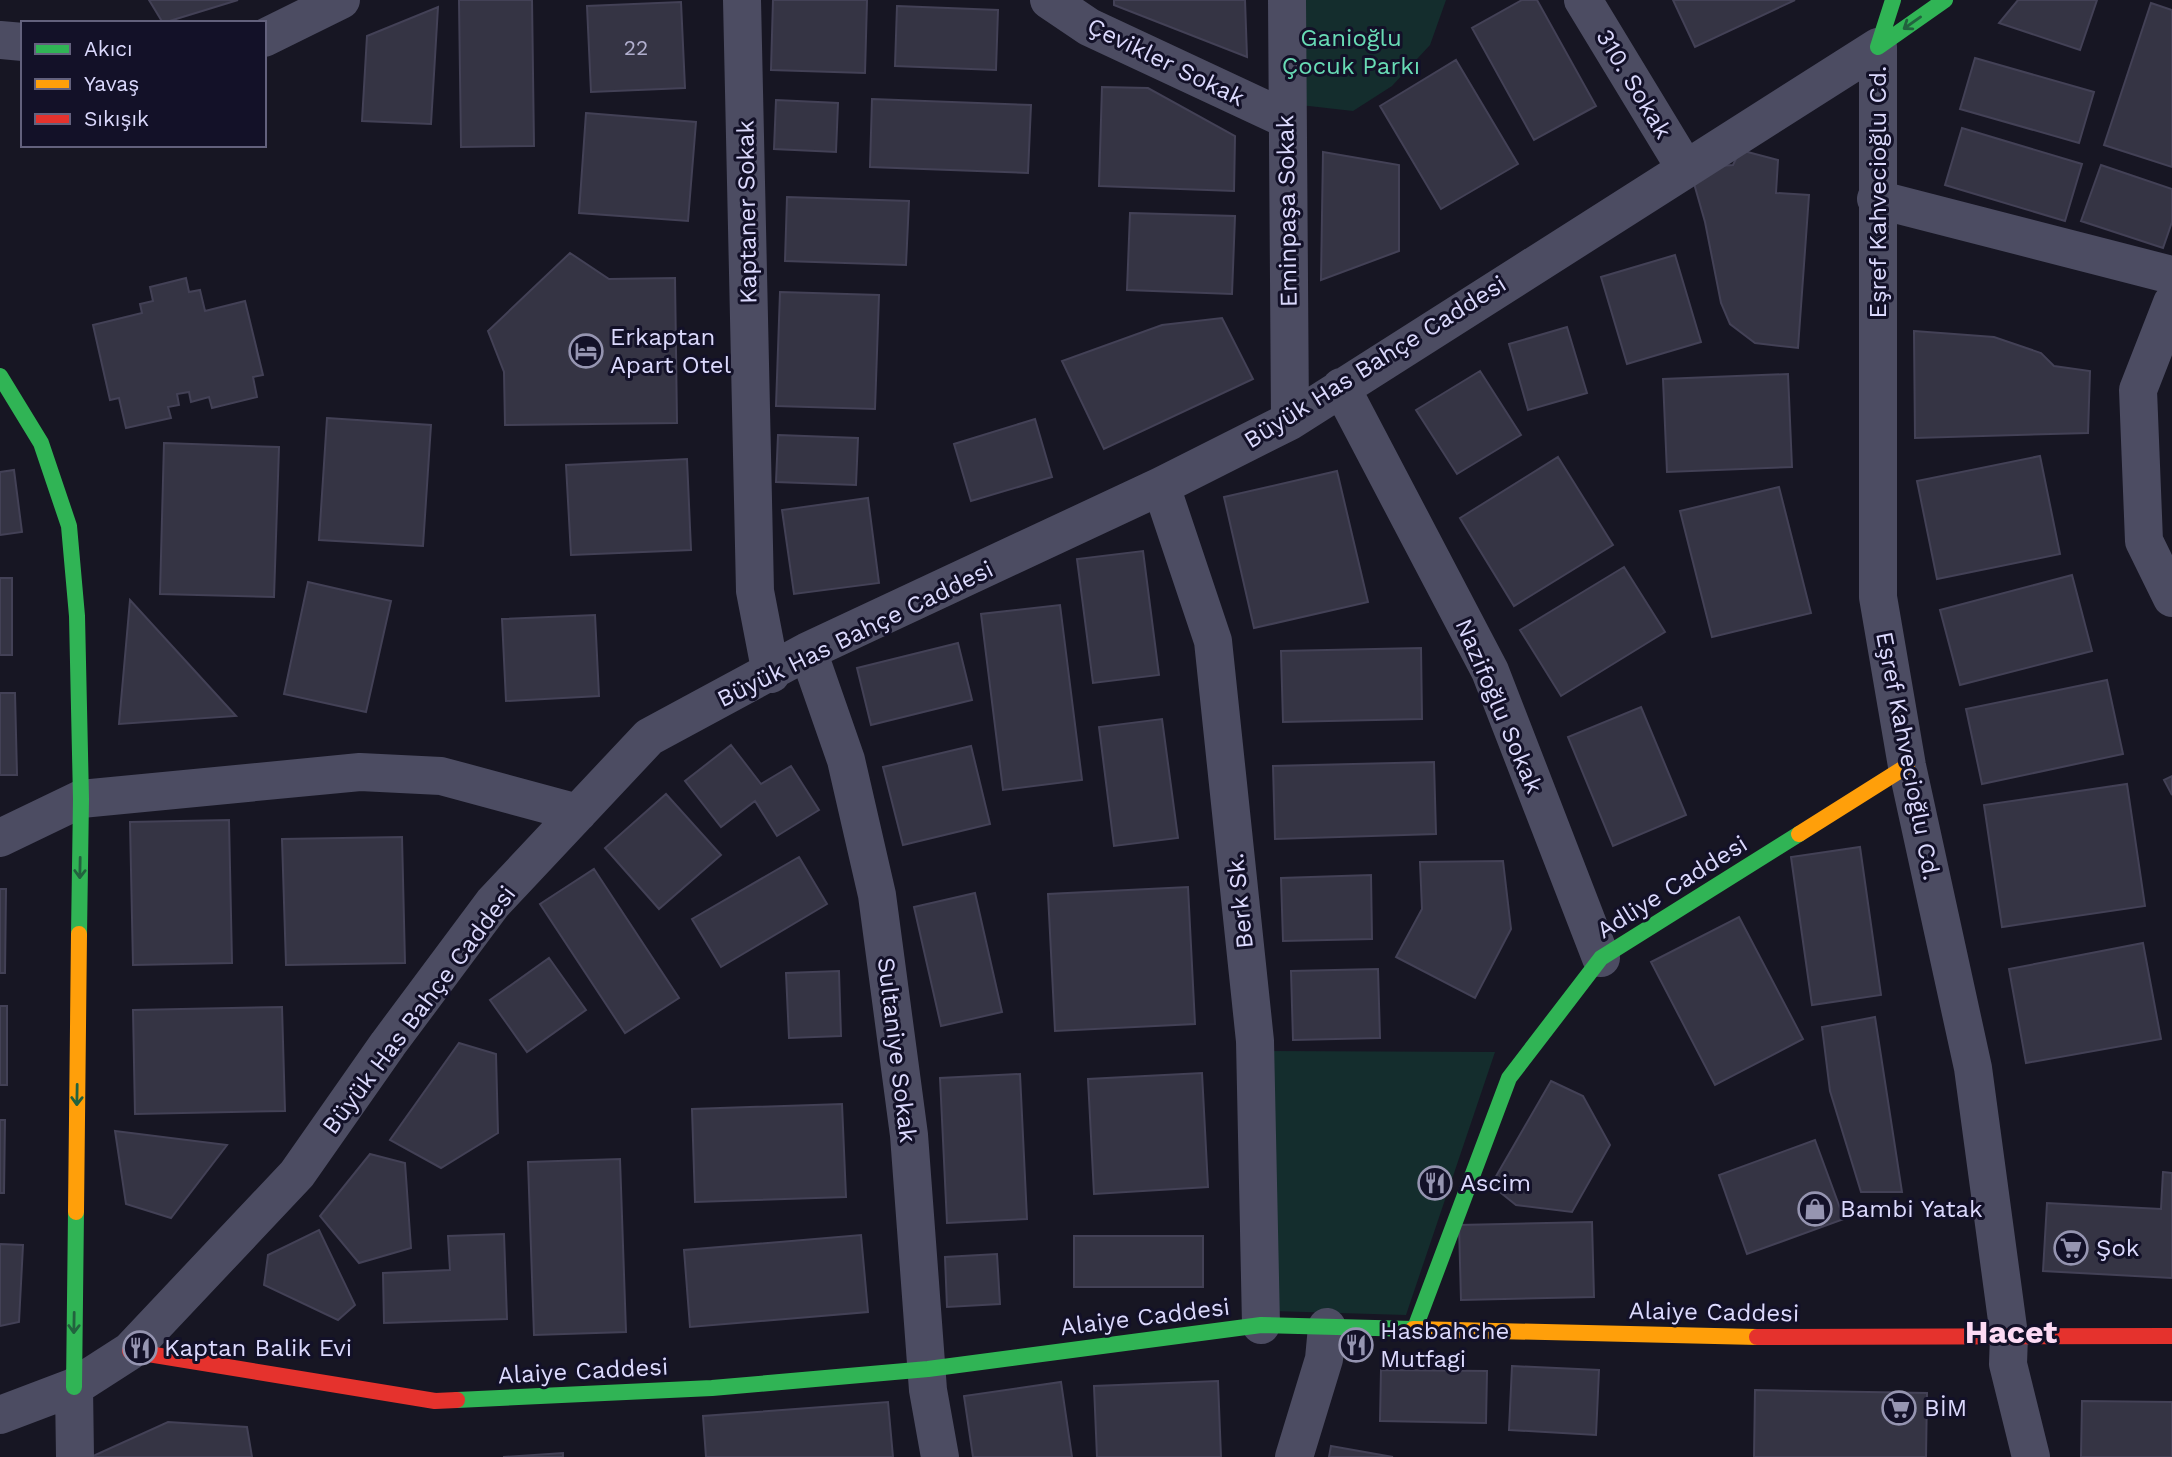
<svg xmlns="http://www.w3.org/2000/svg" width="2172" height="1457" font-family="'Work Sans',sans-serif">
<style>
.park{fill:#142d2d}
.building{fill:#353444;stroke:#434156;stroke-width:2}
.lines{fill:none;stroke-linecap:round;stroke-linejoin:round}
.street{stroke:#4c4c62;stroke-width:38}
.fast{stroke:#30b455;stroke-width:16}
.slow{stroke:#ff9f0a;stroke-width:16}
.jam{stroke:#e5322d;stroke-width:16}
.oneway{stroke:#22623e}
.labels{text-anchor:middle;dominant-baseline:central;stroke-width:6;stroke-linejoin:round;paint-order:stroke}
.number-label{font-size:21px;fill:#b2b0cf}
.park-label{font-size:24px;fill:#68dbb5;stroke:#131128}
.street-label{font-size:24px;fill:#dbd9fd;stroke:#131128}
.poi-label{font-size:24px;fill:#dbd9fd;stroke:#131128;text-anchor:start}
.district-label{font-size:32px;font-weight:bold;fill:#fddbf4;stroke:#131128}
</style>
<rect width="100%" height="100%" fill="#171623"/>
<path class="park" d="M1301,0H1446L1430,45L1392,86L1353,111L1300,105Z
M1268,1051L1495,1052L1406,1315L1272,1311Z"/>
<path class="building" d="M149,0H238L163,23Z
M459,0H532L534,146L461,147Z
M773,0H867L865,73L771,70Z
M1114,0H1245L1247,57L1114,5Z
M1522,0H1537L1596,106L1534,140L1472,28Z
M1673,0H1795L1695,47Z
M2018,0H2097L2080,50L1999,23Z
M681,2L685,88L591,92L587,6Z
M2151,3L2172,10V167L2104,145Z
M897,6L998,10L996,70L895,66Z
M438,7L431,124L362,121L367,36Z
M1975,58L2094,92L2079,143L1960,109Z
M1456,60L1518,164L1441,209L1380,106Z
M1102,87L1148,88L1235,136L1234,191L1099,186Z
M872,99L1031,105L1028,173L870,167Z
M776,100L838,103L836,152L774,149Z
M586,113L696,122L688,221L579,213Z
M1962,128L2082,164L2065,221L1945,185Z
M1740,150L1778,160L1776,193L1809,195L1798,348L1755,343L1730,324L1721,303L1705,222L1693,180L1705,167L1733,165Z
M1323,152L1399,165V251L1321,280Z
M2101,165L2172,189V222L2163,248L2081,221Z
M787,197L909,201L906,265L785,261Z
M1130,213L1235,216L1232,294L1127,290Z
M570,253L609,279L675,278L677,423L505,425L504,372L488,331Z
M1675,255L1701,342L1627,364L1601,277Z
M186,278L189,292L200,290L205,311L245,301L263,375L253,377L257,397L212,408L209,397L191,402L189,392L177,394L179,405L168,407L171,418L126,428L119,398L110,400L93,325L142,313L140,304L153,301L150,287Z
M780,292L879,295L875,409L776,406Z
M1222,318L1253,379L1104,449L1062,361L1162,325Z
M1567,327L1587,393L1528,410L1509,344Z
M1914,331L1994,337L2041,353L2054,366L2090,371L2088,433L1915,438Z
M1480,371L1521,435L1457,474L1416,410Z
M1788,374L1792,467L1667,472L1663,379Z
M327,418L431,425L423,546L319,540Z
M1035,419L1052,477L971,501L954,444Z
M778,435L858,438L856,485L776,482Z
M164,443L279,447L274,597L160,594Z
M2040,456L2060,554L1937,579L1917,481Z
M1558,457L1613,545L1514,606L1460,518Z
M687,459L691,550L571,555L566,465Z
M14,470L22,532L0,535V472Z
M1337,471L1368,602L1254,628L1224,497Z
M1779,487L1811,613L1712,637L1680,511Z
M868,498L879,583L794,594L782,510Z
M1143,551L1159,675L1093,683L1077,559Z
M1624,567L1665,632L1561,696L1520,630Z
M2072,575L2092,651L1960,685L1940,610Z
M0,578H12V655H0Z
M308,582L391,601L366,712L284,694Z
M130,600L236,716L119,724Z
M1060,605L1082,780L1003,790L981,614Z
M595,615L599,696L506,701L502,619Z
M958,643L972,700L871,725L857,668Z
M1421,648L1422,719L1283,722L1281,651Z
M2107,680L2123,754L1982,784L1966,709Z
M0,693H15L17,775H0Z
M1641,707L1686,815L1613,846L1568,737Z
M1162,719L1178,838L1114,846L1099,727Z
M731,745L761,784L791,766L819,810L777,836L755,801L721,827L685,781Z
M971,746L990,824L903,845L883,767Z
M1434,762L1436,834L1275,839L1273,766Z
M2172,776V795L2164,780Z
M2127,784L2145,906L2002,927L1984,805Z
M666,794L721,855L659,909L605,848Z
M229,820L232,963L133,965L130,822Z
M402,837L405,963L286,965L282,839Z
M1860,847L1881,995L1812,1005L1791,857Z
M799,857L827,904L721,967L692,919Z
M1503,861L1511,929L1475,998L1396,957L1422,909L1420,862Z
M594,869L679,998L625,1033L540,904Z
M1371,875L1372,939L1283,941L1281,878Z
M1188,887L1195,1024L1055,1031L1048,894Z
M0,889H6L5,973H0Z
M975,893L1002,1012L941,1026L914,907Z
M1739,917L1803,1039L1715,1085L1651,962Z
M2143,943L2161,1039L2026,1063L2009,969Z
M549,958L586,1010L527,1052L490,1000Z
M1378,969L1380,1038L1293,1040L1291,971Z
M839,971L841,1036L789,1038L786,973Z
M0,1006H7V1085H0Z
M282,1007L285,1111L135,1114L133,1010Z
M1875,1017L1902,1192H1861L1830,1091L1822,1027Z
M459,1043L496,1054L498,1133L441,1168L390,1140Z
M1202,1073L1208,1187L1094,1194L1088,1079Z
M1020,1074L1027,1219L947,1223L940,1078Z
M1551,1081L1583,1096L1610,1145L1572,1212L1516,1205L1491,1185Z
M842,1104L846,1197L695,1202L692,1109Z
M0,1120H5L4,1193H0Z
M115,1131L227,1145L171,1218L126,1204Z
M1815,1140L1844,1219L1747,1254L1719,1175Z
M370,1154L405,1163L411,1248L359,1263L320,1216Z
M620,1159L626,1332L534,1335L528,1162Z
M2163,1172L2172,1173V1278L2043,1271L2047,1203L2161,1209Z
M1592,1222L1594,1297L1461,1300L1459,1225Z
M319,1230L355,1305L338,1320L264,1285L268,1255Z
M504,1234L507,1319L384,1323L383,1273L450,1270L448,1236Z
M861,1235L868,1312L690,1327L684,1250Z
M1074,1236H1203V1287H1074Z
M0,1244L23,1245L19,1322L0,1326Z
M997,1254L1000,1304L947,1307L945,1257Z
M1512,1366L1599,1370L1596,1435L1509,1430Z
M1381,1370L1487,1371L1486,1423L1380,1421Z
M1218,1381L1221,1457H1097L1094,1386Z
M1061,1382L1072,1457H973L964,1396Z
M1755,1390L1927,1393L1926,1457H1754Z
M2082,1401L2172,1402V1457H2081Z
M888,1402L893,1457H706L703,1416Z
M168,1422L247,1427L252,1457H91Z
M1331,1446L1393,1457H1329Z
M563,1453V1457H503Z"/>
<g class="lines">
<path class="street" d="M742,0L755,591L771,674
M1049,0L1089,27L1286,119
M1287,0L1290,421
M1583,0L1685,168
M264,38L341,0
M0,40L23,42
M1878,47V597L1907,766L1973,1068L2009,1335L2008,1364L2031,1457
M1876,199L2172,275
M2172,303L2138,390L2144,541L2172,598
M1341,387L1490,671L1601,958
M1161,486L1213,641L1255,1041L1261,1325
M808,651L846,760L877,895L909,1135L928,1390L940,1457
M0,838L81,799L360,772L441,776L578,813
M74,1387L75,1457
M0,1415L74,1387L130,1351L297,1174L388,1044L493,903L649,737L808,651L1161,486L1290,421L1878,47
M1294,1457L1324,1359L1327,1327"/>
<path class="fast" d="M1878,47L1945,0
M1878,47L1893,0
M0,376L41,443L69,526L77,616L81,799L79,934
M1415,1328L1509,1078L1601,958L1799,834
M74,1387L76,1212
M457,1400L712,1388L928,1369L1261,1325L1413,1329"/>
<path class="slow" d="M1799,834L1907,766
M76,1212L79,934
M1413,1329L1757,1337"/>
<path class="jam" d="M1757,1337L2172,1336
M130,1351L435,1401L457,1400"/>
</g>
<defs><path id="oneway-shaft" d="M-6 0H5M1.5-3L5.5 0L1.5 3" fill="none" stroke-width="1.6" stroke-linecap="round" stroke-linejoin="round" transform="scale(1.75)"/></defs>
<g class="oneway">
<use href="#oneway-shaft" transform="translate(1912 23) rotate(145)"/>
<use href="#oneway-shaft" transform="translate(80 868) rotate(91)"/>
<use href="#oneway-shaft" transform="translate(77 1095) rotate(91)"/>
<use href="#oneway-shaft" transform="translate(74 1323) rotate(91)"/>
</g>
<defs>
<symbol id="hotel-ring" viewBox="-11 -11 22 22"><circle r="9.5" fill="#131128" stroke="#9695b1" stroke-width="1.5"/><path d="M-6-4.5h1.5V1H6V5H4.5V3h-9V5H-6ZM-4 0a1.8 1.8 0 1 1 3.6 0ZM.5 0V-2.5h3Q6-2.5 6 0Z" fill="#9695b1"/></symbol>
<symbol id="restaurant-ring" viewBox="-11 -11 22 22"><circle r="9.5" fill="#131128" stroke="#9695b1" stroke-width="1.5"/><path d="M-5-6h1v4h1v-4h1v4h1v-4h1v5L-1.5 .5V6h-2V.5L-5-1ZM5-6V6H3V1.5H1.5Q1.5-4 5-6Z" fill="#9695b1"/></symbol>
<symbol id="shop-ring" viewBox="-11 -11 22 22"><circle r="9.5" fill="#131128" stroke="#9695b1" stroke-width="1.5"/><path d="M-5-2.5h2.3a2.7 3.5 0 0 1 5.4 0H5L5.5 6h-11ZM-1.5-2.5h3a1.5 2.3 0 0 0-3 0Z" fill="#9695b1"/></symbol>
<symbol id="supermarket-ring" viewBox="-11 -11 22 22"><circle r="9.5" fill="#131128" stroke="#9695b1" stroke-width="1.5"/><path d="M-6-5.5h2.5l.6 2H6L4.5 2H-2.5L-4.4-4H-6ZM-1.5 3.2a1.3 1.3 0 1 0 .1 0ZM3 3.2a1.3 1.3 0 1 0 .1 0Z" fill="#9695b1"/></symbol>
</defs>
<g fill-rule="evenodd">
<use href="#hotel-ring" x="567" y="332" width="38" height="38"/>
<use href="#restaurant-ring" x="1416" y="1164" width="38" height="38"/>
<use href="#shop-ring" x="1796" y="1190" width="38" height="38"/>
<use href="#supermarket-ring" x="2052" y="1229" width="38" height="38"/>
<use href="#restaurant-ring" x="1337" y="1326" width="38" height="38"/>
<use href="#restaurant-ring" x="121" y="1329" width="38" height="38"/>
<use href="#supermarket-ring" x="1880" y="1389" width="38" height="38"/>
</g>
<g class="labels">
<g class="number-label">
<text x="636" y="47">22</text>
</g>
<g class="park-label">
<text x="1351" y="38">Ganioğlu<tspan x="1351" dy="28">Çocuk Parkı</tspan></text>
</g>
<g class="street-label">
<text transform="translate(1166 62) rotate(26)">Çevikler Sokak</text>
<text transform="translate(1634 84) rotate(59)">310. Sokak</text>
<text transform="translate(1878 192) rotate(-90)">Eşref Kahvecioğlu Cd.</text>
<text transform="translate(1287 211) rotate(-91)">Eminpaşa Sokak</text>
<text transform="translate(747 212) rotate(-91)">Kaptaner Sokak</text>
<text transform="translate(1375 362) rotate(-32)">Büyük Has Bahçe Caddesi</text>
<text transform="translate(855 634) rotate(-26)">Büyük Has Bahçe Caddesi</text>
<text transform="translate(1499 706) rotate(67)">Nazifoğlu Sokak</text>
<text transform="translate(1908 756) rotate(79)">Eşref Kahvecioğlu Cd.</text>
<text transform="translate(1672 887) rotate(-32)">Adliye Caddesi</text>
<text transform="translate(1240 901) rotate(-96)">Berk Sk.</text>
<text transform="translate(419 1010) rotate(-53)">Büyük Has Bahçe Caddesi</text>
<text transform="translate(897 1050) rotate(83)">Sultaniye Sokak</text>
<text transform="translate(1714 1312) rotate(1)">Alaiye Caddesi</text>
<text transform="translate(1145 1317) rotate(-7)">Alaiye Caddesi</text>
<text transform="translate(583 1371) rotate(-3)">Alaiye Caddesi</text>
</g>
<g class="poi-label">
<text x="610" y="337">Erkaptan<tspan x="610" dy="28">Apart Otel</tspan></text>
<text x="1460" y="1183">Ascim</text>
<text x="1840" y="1209">Bambi Yatak</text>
<text x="2096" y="1248">Şok</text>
<text x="1380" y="1331">Hasbahche<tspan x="1380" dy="28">Mutfagi</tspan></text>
<text x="164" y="1348">Kaptan Balik Evi</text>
<text x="1924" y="1408">BİM</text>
</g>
<g class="district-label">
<text x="2011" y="1332">Hacet</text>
</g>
</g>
<rect x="21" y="21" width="245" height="126" fill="#131128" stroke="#63617d" stroke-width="2"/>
<rect x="35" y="44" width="35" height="10" fill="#30b455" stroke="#63617d" stroke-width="2"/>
<text x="84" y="56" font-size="21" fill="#dbd9fd">Akıcı</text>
<rect x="35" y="79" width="35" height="10" fill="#ff9f0a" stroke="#63617d" stroke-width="2"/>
<text x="84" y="91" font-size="21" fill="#dbd9fd">Yavaş</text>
<rect x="35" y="114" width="35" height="10" fill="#e5322d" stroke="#63617d" stroke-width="2"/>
<text x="84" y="126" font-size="21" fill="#dbd9fd">Sıkışık</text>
</svg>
